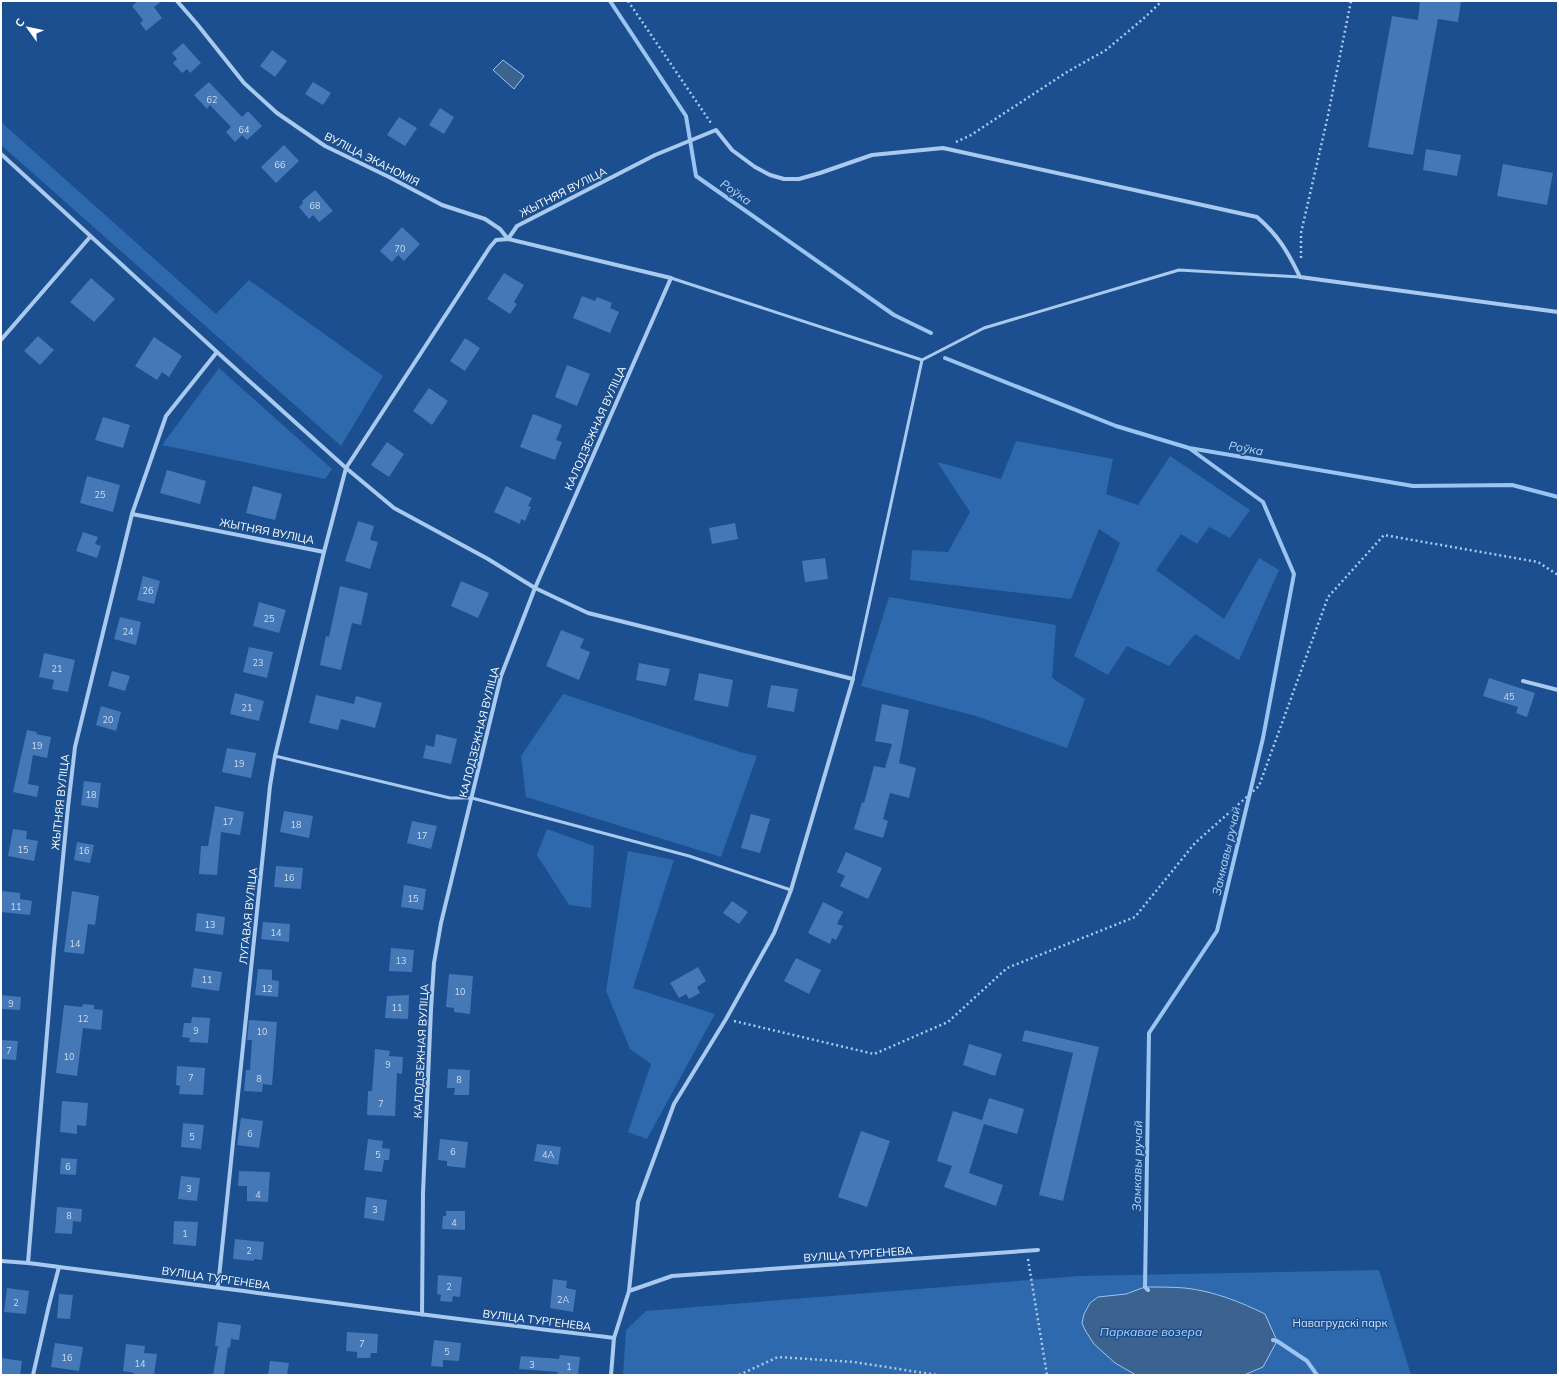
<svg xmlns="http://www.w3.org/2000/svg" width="1559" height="1376" font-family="Mulish,sans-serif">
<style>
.green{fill:#2e69ad}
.water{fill:#3c6290;stroke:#9cc4f0}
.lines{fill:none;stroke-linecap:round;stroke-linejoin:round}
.stream{stroke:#9cc4f0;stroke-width:4}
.building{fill:#4478b7}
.path{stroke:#a9c9ee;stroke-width:2.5;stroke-dasharray:2 3;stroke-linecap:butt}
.lane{stroke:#a9c9ee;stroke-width:3}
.street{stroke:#a9c9ee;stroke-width:4}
.labels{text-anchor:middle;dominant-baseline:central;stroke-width:3;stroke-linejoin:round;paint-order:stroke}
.number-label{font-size:9px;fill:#d0dded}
.street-label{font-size:11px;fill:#fff;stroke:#1b4f8f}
.park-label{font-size:11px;fill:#cfe3fa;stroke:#1b4f8f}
.water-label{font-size:12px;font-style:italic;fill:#b5d3f5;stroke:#1b4f8f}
</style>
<rect width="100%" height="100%" fill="#1b4f8f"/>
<path class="green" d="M1,122L216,314L249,280L383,376L341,446L1,145Z
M219,368L332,469L325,479L162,445Z
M1016,441L1113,459L1106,494L1138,505L1170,456L1250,510L1230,538L1209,527L1197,544L1181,534L1156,570L1224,619L1259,558L1279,570L1239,660L1195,634L1169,666L1127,646L1108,675L1074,656L1120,543L1099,529L1071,599L910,580L912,550L948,552L970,512L937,462L1001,479Z
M889,597L1056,625L1052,678L1085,699L1067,748L976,716L861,686Z
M563,694L740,752L757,756L721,857L526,797L521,756Z
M547,829L594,846L591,908L569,905L537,855Z
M628,851L674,860L633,988L715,1014L647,1139L628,1132L651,1064L630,1049L606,991Z
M1379,1270L1411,1375H623L626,1330L646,1311L1079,1276Z"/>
<path class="water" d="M503,60L524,76L514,89L493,70Z
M1145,1287C1159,1287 1172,1287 1185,1288C1213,1291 1241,1302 1265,1314L1277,1341L1263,1367L1244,1375H1136L1115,1363L1094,1344L1085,1330L1082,1323L1084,1314L1090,1303L1098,1297L1126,1294Z"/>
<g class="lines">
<path class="stream" d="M610,1L686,116L696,176L894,315L931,333
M945,358L1116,426L1189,448L1413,486L1512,485L1558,497
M1148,1290L1145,1287L1149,1033L1217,931L1263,738L1294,574L1263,502L1189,448
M1273,1340L1277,1341L1307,1361L1317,1375"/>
</g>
<path class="building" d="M138,1H162L154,7L162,18L146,31L140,23L143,20L132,6Z
M1420,1H1461L1458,22L1438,19L1413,155L1368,147L1392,16L1418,20Z
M183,43L201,63L190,73L187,69L182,73L173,63L177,59L172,53Z
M272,50L287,61L275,77L260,66Z
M209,82L242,117L248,111L262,126L247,140L242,135L235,142L226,132L231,127L210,105L207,109L194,95Z
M313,82L331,93L323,105L305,94Z
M440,108L454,117L444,134L429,125Z
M399,117L417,128L405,146L387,135Z
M284,145L299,161L276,183L261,167Z
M1426,149L1461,155L1457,176L1423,170Z
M1503,164L1553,173L1547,205L1497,196Z
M315,190L333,211L319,222L313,215L309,219L299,207L303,203L302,201Z
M402,227L420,244L404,261L398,255L392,262L380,251Z
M504,273L524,285L514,302L517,304L510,314L487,299Z
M91,278L115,299L94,322L70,302Z
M582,296L595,301L597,297L612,303L610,308L619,312L610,333L573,318Z
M38,336L54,350L40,365L24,351Z
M154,337L182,356L169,377L162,372L157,380L135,366Z
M465,338L480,348L465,371L450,361Z
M567,365L590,374L577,406L555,397Z
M429,388L448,401L432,425L413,411Z
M533,414L562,425L556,440L562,442L555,460L520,447Z
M103,417L130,425L123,448L95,440Z
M387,442L404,454L389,477L371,465Z
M167,470L206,481L200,504L160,493Z
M87,476L120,485L113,512L80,503Z
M253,486L282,494L275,520L246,513Z
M506,486L532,498L528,506L531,507L525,521L521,519L520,524L494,512Z
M358,521L374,526L370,540L378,542L370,569L345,561Z
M735,523L738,539L712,544L709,528Z
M83,532L98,537L95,544L101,546L97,558L76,551Z
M825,558L828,579L805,582L802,561Z
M143,576L160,581L154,604L137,600Z
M461,581L489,593L478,618L451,606Z
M340,586L368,593L361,625L352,623L341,670L320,665L326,636L329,637Z
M259,602L286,610L279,633L253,626Z
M120,617L141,622L136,645L114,639Z
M561,630L584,639L580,648L590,652L579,680L546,666Z
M249,647L273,652L267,678L243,672Z
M44,653L75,660L68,692L52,689L54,680L39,677Z
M639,663L670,669L666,686L636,680Z
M112,671L130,676L125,691L108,686Z
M699,673L733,680L728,707L694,700Z
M1489,678L1535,693L1527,717L1516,713L1518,707L1483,696Z
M771,685L798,689L794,712L767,707Z
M235,693L264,701L259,721L230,714Z
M316,695L354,704L356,696L382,703L375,728L341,719L338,730L309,723Z
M882,704L909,710L899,763L916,768L909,798L890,793L883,819L888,821L883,838L854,829L862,802L864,803L874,766L885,768L892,744L875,741Z
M101,706L121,712L116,731L96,725Z
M27,730L37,732L36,734L51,737L47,758L33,755L28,784L39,786L37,797L13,792Z
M436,734L457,739L451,764L423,758L426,745L434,747Z
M227,748L256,753L251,778L222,772Z
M84,781L101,783L98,808L81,805Z
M215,806L244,812L240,835L221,832L217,875L199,874L201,846H208Z
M284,811L313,816L309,838L280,832Z
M751,814L770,819L760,853L741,848Z
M412,821L437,826L431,849L407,843Z
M13,829L27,831L26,839L38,841L34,861L8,856Z
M77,842L94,845L90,863L74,860Z
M846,852L882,868L868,899L840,886L845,876L837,872Z
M276,866L303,868L301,889L274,887Z
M404,885L426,889L423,910L401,907Z
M2,891L20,893V899L32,901L30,915L1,912Z
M72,891L99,896L95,925L88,924L84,954L64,952Z
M732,901L748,912L739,924L723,913Z
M823,902L843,912L837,924L843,926L836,940L832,938L830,944L808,933Z
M197,913L225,917L223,935L195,931Z
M263,922L290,924L289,942L261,939Z
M391,948L414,950L412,972L389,971Z
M796,958L821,970L809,994L784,981Z
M698,967L706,981L697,987L700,993L689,999L686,994L679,998L670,983Z
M194,968L222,972L219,991L191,987Z
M258,969L272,970V980L279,981L278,997L255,995Z
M449,974L473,976L470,1014L454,1012V1008L446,1007Z
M1,995L21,997L20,1010L1,1009Z
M409,995L408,1019L385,1018L387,996Z
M83,1004L94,1005V1009L103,1010L101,1030L83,1028L77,1076L56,1073L64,1005L82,1007Z
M192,1017L210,1018L208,1043L189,1042L190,1038L182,1037L184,1023H191Z
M249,1020L277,1022L272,1085L263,1084L262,1092L244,1091L246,1070H250L252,1040H247Z
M1025,1030L1099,1047L1063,1201L1039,1195L1073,1053L1022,1041Z
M1,1040L18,1041L16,1060L1,1059Z
M969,1044L1002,1054L995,1076L963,1065Z
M375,1049L390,1051L389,1056L403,1057L402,1074L397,1073L395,1116L367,1115L368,1091H372Z
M177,1066L205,1068L203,1095L179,1094L180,1086L176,1085Z
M448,1069L470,1070L469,1095H454L455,1088H447Z
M989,1098L1024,1109L1017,1134L984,1124L969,1173L1003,1185L996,1206L944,1187L952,1166L937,1161L953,1111L982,1120Z
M62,1101L88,1103L86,1126L77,1125V1134L60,1132Z
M241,1118L263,1121L259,1148L237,1145Z
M183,1123L204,1125L201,1149L181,1147Z
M861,1131L890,1141L867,1207L838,1197Z
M368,1139L383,1141L382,1148L390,1149L389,1160H384L382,1172L364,1170Z
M440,1139L468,1142L465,1168L447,1166V1161L438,1160Z
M537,1144L561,1147L558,1165L534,1161Z
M61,1158L77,1159L76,1175L60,1174Z
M239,1171L270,1172L268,1202L247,1201V1186H238Z
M181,1176L200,1178L197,1201L178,1199Z
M366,1197L387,1200L384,1221L364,1218Z
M57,1207L82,1209L81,1222L73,1221L72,1234L55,1233Z
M446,1211H465V1230L442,1229L443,1216H446Z
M174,1221L198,1222L196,1246L173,1244Z
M235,1239L264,1242L262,1260L254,1259V1261L233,1259Z
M438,1275L462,1277L460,1297L453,1296L452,1302L440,1301L441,1295L437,1294Z
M553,1279L567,1281L566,1288L576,1290L573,1312L550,1308Z
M7,1288L29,1291L26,1314L4,1312Z
M59,1294L73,1295L70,1319L57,1318Z
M218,1322L241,1325L239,1340L231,1339L230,1348L228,1347L224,1375H213L218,1346H215Z
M347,1332L378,1334L377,1353H371L370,1358H357V1352L346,1351Z
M434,1340L461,1343L459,1361L443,1360V1367L431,1366Z
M55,1343L83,1347L79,1371L51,1367Z
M126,1344L145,1346L144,1353L157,1354L154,1375H134V1373L123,1371Z
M560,1355L580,1357L578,1375H557L558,1372L519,1369L521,1356L559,1359Z
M1,1358L22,1361L20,1375H1Z
M270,1361L289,1363L287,1375H268Z"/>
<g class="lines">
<path class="path" d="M628,1L711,123
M956,142L971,135L1067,72L1106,50L1143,19L1162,1
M1301,258V233L1327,120L1351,1
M734,1021L874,1054L948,1022L1007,968L1135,917L1195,843L1259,786L1328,597L1384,535L1538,562L1558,575
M1028,1259L1047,1375
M739,1375L778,1357L854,1362L937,1375"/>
<path class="lane" d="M671,278L922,360L984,328L1179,270L1300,277
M853,679L922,360
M275,756L450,798H472L689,856L791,890"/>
<path class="street" d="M177,1L197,24L244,83L277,113L325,146L389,177L442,205L485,219L500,229L508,239L671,278L535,588L501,676L441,923L434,963L431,1009L423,1193L422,1315
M1,154L217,352L346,468L394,508L488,559L535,588L588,613L853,679L791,890L774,933L726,1019L674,1104L638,1202L629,1291
M1,340L90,237
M132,514L166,416L217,352
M1523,681L1558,690
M1,1261L28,1263C224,1288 419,1315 614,1338L629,1291L672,1276L1038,1250
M28,1263L54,949L68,807L75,747L132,514L324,552L346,468L490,247L496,240L508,239L517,226L655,155L716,130L732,150L755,167L770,175L784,179H799L820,173L872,155L943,148L1257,217C1278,235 1288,252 1300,277L1558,312
M218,1287L270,786L275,756L324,552
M33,1375L49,1305L59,1267
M611,1375L614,1338"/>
</g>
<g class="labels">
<g class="number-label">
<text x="212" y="99">62</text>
<text x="244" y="129">64</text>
<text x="280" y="164">66</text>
<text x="315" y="205">68</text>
<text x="400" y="248">70</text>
<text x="100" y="494">25</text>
<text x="148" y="590">26</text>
<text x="269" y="618">25</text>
<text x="128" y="631">24</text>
<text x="258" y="662">23</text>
<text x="57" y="668">21</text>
<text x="1509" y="696">45</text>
<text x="247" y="707">21</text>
<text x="108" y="719">20</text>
<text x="37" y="745">19</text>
<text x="239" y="763">19</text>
<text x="91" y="794">18</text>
<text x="228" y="821">17</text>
<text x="296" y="824">18</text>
<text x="422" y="835">17</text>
<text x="23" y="849">15</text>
<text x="84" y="850">16</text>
<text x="289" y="877">16</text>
<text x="413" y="898">15</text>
<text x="16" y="906">11</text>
<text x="210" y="924">13</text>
<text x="276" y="932">14</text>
<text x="75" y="943">14</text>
<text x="401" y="960">13</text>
<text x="207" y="979">11</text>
<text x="267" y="988">12</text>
<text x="460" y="991">10</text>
<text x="11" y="1003">9</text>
<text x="397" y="1007">11</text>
<text x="83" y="1018">12</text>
<text x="196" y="1030">9</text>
<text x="262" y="1031">10</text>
<text x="9" y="1050">7</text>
<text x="69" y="1056">10</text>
<text x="388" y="1064">9</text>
<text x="191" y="1077">7</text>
<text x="259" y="1078">8</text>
<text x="459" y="1079">8</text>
<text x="381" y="1103">7</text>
<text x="250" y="1133">6</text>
<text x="192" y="1136">5</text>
<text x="453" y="1151">6</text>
<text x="378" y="1154">5</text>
<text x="548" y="1154">4А</text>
<text x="68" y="1166">6</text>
<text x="189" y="1188">3</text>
<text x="258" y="1194">4</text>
<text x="375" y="1209">3</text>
<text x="69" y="1215">8</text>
<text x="454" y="1222">4</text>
<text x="185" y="1233">1</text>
<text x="249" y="1250">2</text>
<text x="449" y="1286">2</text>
<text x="563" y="1299">2А</text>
<text x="16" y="1302">2</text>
<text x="362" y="1343">7</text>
<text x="447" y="1351">5</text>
<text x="67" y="1357">16</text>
<text x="140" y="1363">14</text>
<text x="532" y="1364">3</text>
<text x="569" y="1366">1</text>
</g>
<g class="street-label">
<text transform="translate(372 159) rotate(27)">ВУЛІЦА ЭКАНОМІЯ</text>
<text transform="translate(563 192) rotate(-27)">ЖЫТНЯЯ ВУЛІЦА</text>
<text transform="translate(595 428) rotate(-66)">КАЛОДЗЕЖНАЯ ВУЛІЦА</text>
<text transform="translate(267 531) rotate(11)">ЖЫТНЯЯ ВУЛІЦА</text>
<text transform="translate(479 732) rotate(-76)">КАЛОДЗЕЖНАЯ ВУЛІЦА</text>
<text transform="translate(60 802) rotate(-84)">ЖЫТНЯЯ ВУЛІЦА</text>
<text transform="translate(248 916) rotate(-84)">ЛУГАВАЯ ВУЛІЦА</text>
<text transform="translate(421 1051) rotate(-87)">КАЛОДЗЕЖНАЯ ВУЛІЦА</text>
<text transform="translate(858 1254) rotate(-4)">ВУЛІЦА ТУРГЕНЕВА</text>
<text transform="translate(216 1278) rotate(8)">ВУЛІЦА ТУРГЕНЕВА</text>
<text transform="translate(537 1320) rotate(7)">ВУЛІЦА ТУРГЕНЕВА</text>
</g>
<g class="park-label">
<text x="1340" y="1323">Навагрудскі парк</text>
</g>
<g class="water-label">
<text transform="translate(736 192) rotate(35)">Роўка</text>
<text transform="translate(1246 448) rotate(10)">Роўка</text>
<text transform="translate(1226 851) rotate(-77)">Замкавы ручай</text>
<text transform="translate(1137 1166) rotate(-89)">Замкавы ручай</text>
<text x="1151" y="1331">Паркавае возера</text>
</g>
</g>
<rect width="1559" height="1376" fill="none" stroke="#ffffff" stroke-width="4"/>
<g transform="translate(28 28) rotate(303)" stroke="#1b4f8f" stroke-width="3" paint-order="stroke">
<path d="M0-3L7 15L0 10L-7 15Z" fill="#ffffff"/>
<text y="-6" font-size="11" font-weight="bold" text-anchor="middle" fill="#ffffff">С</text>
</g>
</svg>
